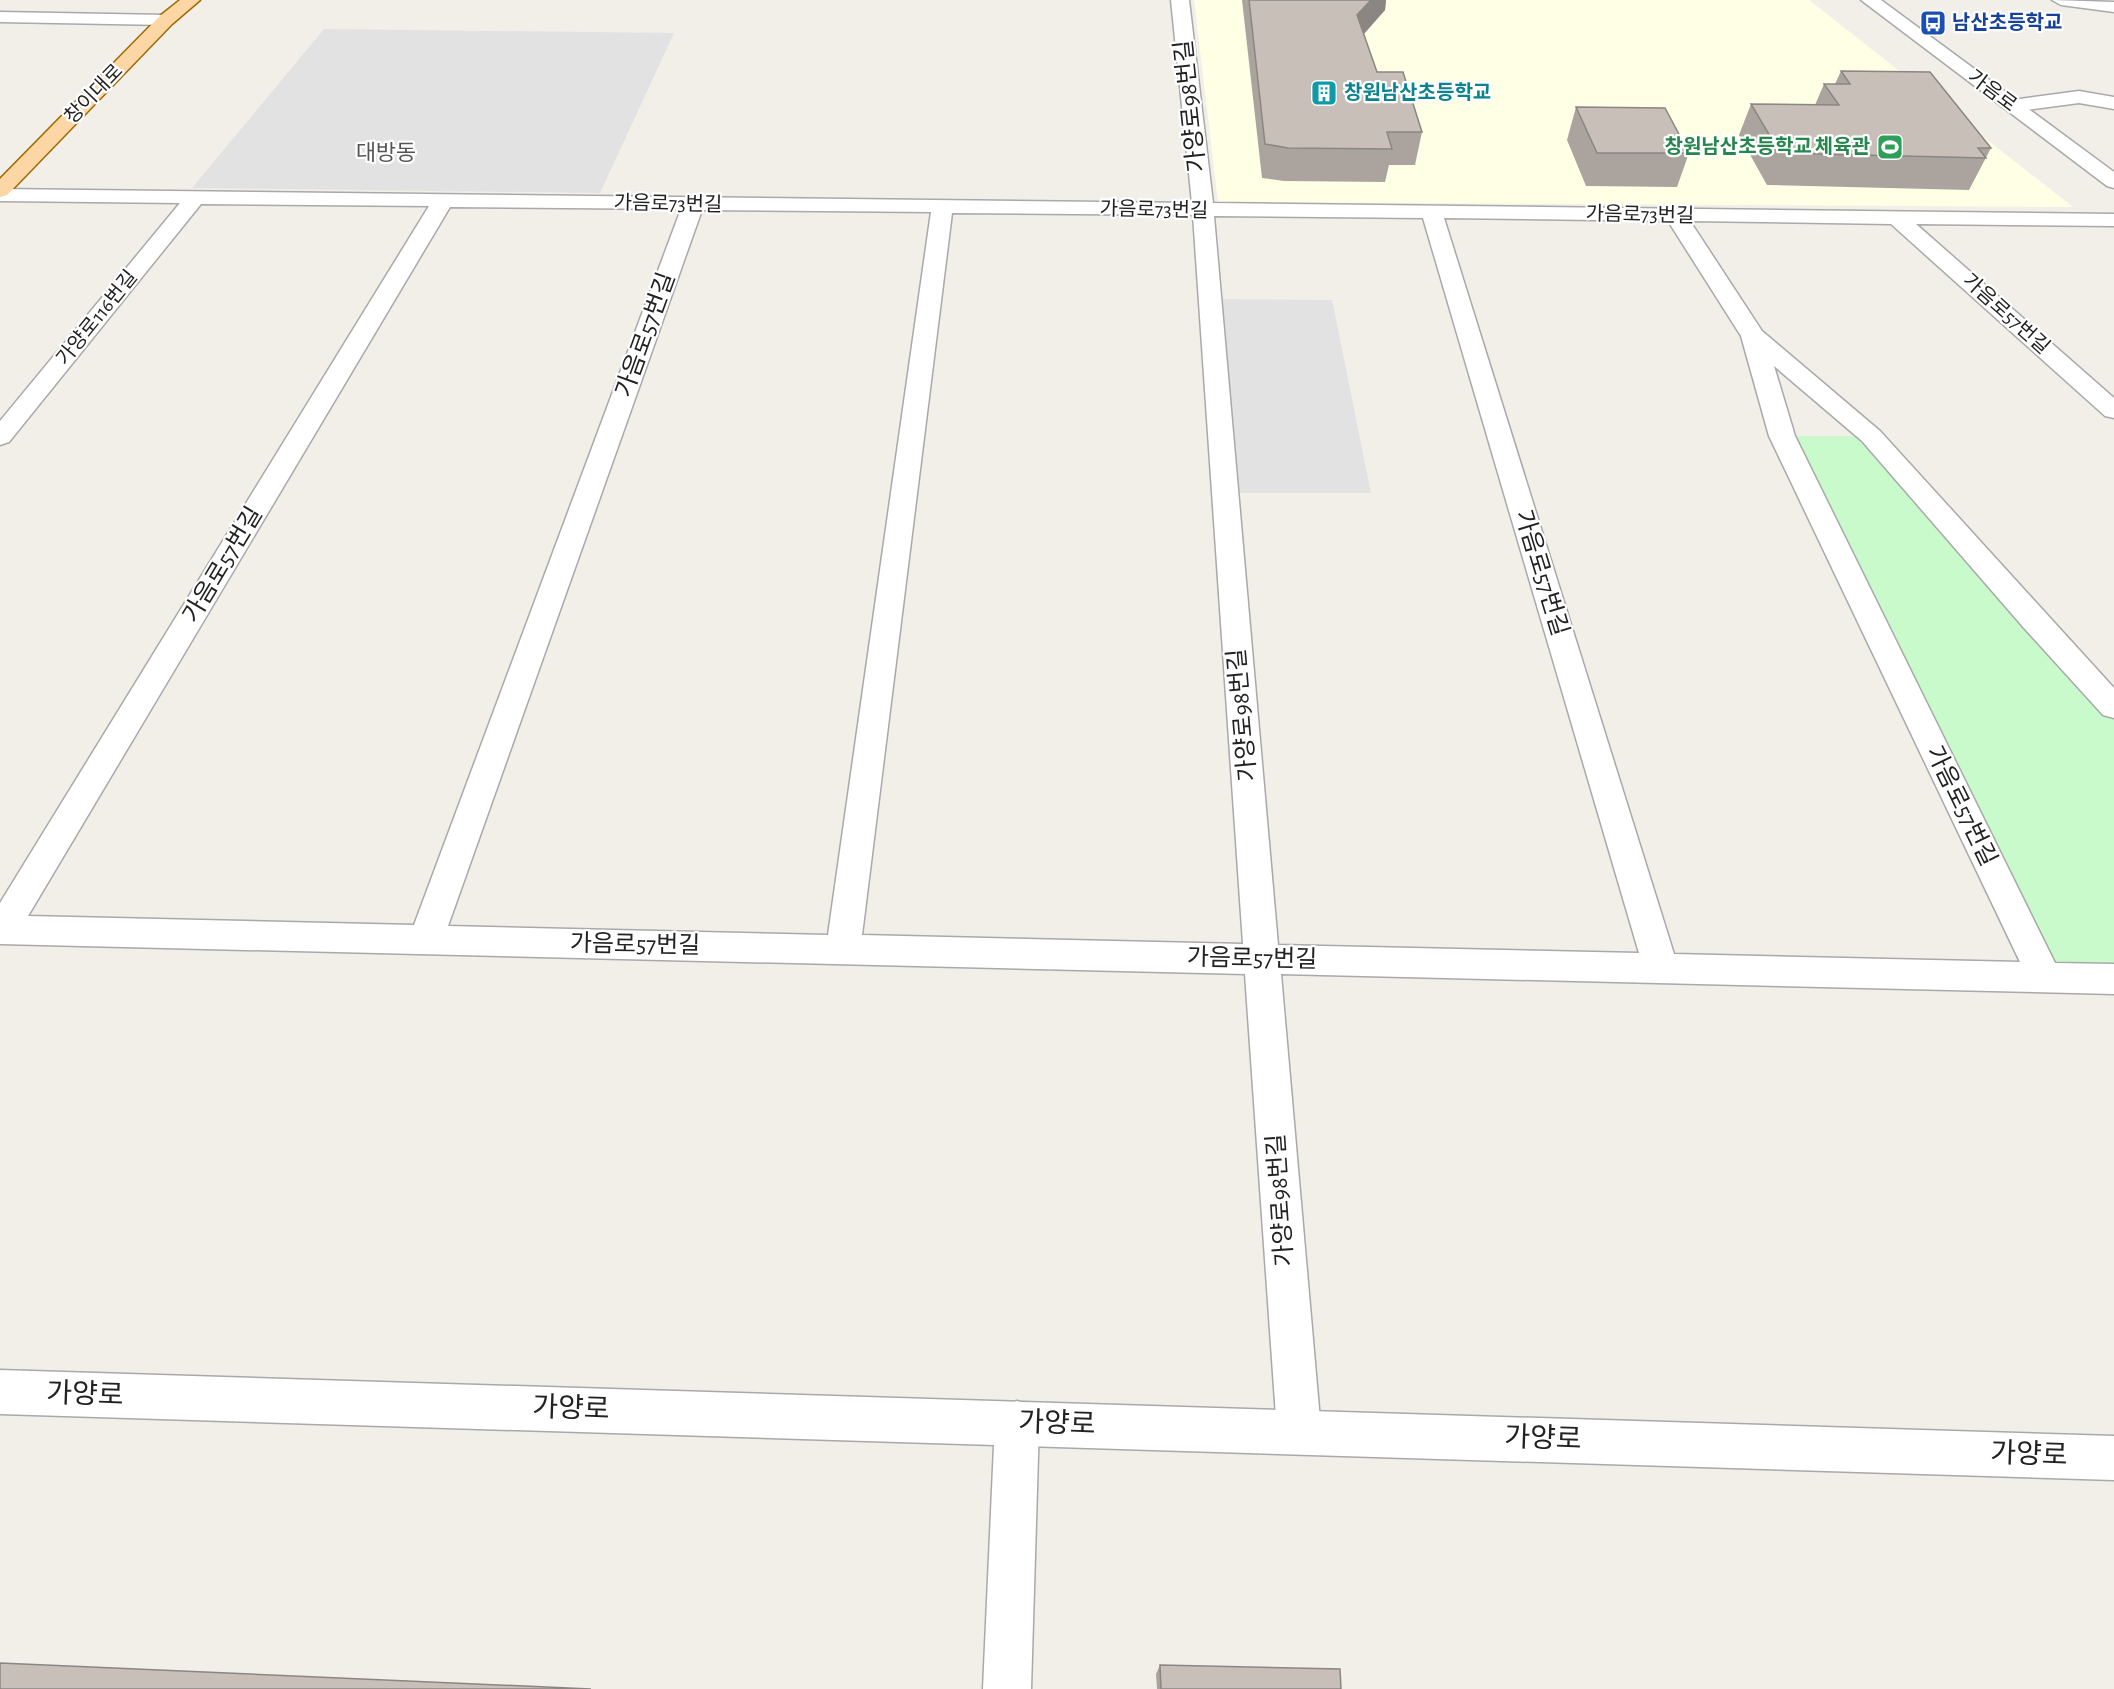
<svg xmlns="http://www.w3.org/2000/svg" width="2114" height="1689" font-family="'Alegreya Sans','Noto Sans KR',sans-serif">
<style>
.education{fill:#ffffe5}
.park{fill:#c8facc}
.parking{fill:#e2e2e2}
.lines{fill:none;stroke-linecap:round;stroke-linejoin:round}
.minor-casing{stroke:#a9a9a9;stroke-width:3}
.tertiary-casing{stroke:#a9a9a9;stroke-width:3}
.primary-casing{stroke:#a06b00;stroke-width:3}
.minor{fill:#fff;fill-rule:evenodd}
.tertiary{fill:#fff;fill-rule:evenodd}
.primary{fill:#fcd6a4;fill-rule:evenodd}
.wall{fill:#aba49e}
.shaded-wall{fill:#8b8681}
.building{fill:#c7bfb8;stroke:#8b8681;stroke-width:1.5}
.labels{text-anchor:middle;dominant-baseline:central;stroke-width:4.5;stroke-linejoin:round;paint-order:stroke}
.far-transit-label{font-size:20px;font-weight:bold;fill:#164399;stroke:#fff;text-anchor:start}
.far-street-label{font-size:20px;fill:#222;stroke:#fff}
.far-culture-label{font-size:20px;font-weight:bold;fill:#0d838f;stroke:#fff;text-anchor:start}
.far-leisure-label{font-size:20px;font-weight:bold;fill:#27864d;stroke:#fff;text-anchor:end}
.far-quarter-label{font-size:22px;fill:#555;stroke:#fff}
.street-label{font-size:24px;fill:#222;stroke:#fff}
.near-street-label{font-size:28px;fill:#222;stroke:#fff}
</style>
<rect width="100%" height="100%" fill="#f2efe9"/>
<path class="education" d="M1194,0H1809L2073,207L1218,202Z"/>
<path class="park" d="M1782,436H1871L2114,707V979L2045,978Z"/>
<path class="parking" d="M324,29L674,33L600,193L192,188Z
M1210,299L1332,300L1371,493H1225Z"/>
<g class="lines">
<defs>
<path id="minor" d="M1171,0H1189L1213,203L2114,214V226L1916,224L2114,398V418L2105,416L1891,224L1690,221L1762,331L1880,431L2114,688V718L2103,715L2024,628L1862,441L1774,366L1795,436L2055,963L2114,964V994L1281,974L1321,1431L1315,1447L1299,1453L1283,1447L1277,1431L1245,974L0,944V903L429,206L201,204L9,442L0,445V421L180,203L0,201V189L1192,203ZM450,207L681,209L414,925L28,916ZM702,210L931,212L828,935L448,926ZM952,213L1193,215L1243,944L862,935ZM1214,216L1423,218L1639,953L1278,945ZM1444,218L1668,221L1741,336L1769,436L2020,962L1674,954Z
M2052,0L2114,2V12L2061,5Z
M0,12L166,15L175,20L166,25L0,22Z
M2079,91L2114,97V109L2079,103L2012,112L2002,106L2012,100Z
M1017,1401L1033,1407L1039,1423L1031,1689H983L995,1423L1001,1407Z"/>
<path id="tertiary" d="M1861,0H1881L2114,172V188L2107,186Z
M0,1370L2114,1436V1480L0,1414Z"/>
<path id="primary" d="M180,0H200L172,24L7,195L0,197V179L160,16Z"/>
</defs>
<use href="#minor" class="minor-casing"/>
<use href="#tertiary" class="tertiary-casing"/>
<use href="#primary" class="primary-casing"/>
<use href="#minor" class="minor"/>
<use href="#tertiary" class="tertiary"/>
<use href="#primary" class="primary"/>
</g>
<path class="wall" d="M1242,0H1386L1385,10L1364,34L1377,72L1422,132L1415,165H1389L1385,182L1284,181L1262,178Z
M1841,71L1991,148L1969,190L1767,185L1739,135L1751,104L1815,105L1824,84H1835Z
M1576,107L1689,153L1677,187L1586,186L1567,140Z
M1160,1665L1341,1689H1157L1156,1674Z"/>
<path class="shaded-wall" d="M1371,0H1386L1385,10L1352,47L1357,15Z"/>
<path class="building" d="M1249,0H1371L1357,15L1377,72H1403L1422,132H1387L1392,149L1288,148L1265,144Z
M1841,71L1930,72L1991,148H1978L1986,158L1780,153L1751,104L1839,105L1824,84H1850Z
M1576,107L1665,108L1689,153H1597Z
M0,1663L591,1689H0Z
M1160,1665L1340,1669L1341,1689H1161Z"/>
<defs>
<symbol id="bus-square" viewBox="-11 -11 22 22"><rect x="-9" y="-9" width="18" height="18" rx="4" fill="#1a4fb4" stroke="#fff"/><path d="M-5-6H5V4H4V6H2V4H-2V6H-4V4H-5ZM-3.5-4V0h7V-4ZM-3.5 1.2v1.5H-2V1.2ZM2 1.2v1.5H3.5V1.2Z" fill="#fff"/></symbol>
<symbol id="building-square" viewBox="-11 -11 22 22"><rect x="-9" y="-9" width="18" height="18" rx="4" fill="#0f9aa8" stroke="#fff"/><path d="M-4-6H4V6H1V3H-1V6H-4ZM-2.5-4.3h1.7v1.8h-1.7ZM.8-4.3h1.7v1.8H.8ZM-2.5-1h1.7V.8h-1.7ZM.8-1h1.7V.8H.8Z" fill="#fff"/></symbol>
<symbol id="stadium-square" viewBox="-11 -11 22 22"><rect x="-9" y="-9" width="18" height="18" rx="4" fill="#2e9e5b" stroke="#fff"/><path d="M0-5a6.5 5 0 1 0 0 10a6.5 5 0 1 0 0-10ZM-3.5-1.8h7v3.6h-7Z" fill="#fff"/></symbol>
</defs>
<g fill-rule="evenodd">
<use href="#bus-square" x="1918" y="8" width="30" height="30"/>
<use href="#building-square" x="1309" y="78" width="30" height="30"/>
<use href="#stadium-square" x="1875" y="132" width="30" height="30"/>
</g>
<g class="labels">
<g class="far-transit-label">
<text x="1952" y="23">남산초등학교</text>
</g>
<g class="far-street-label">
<text transform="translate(1992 91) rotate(37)">가음로</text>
<text transform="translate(94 94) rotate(-46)">창이대로</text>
<text transform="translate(668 204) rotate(1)">가음로73번길</text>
<text transform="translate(1154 210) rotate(1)">가음로73번길</text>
<text transform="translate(1640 215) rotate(1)">가음로73번길</text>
<text transform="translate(2006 314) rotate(42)">가음로57번길</text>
<text transform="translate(97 318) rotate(-51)">가양로116번길</text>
</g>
<g class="far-culture-label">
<text x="1344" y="93">창원남산초등학교</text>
</g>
<g class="far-leisure-label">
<text x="1870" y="147">창원남산초등학교 체육관</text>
</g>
<g class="far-quarter-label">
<text x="386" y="153">대방동</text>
</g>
<g class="street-label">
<text transform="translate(1191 106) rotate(-96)">가양로98번길</text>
<text transform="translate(646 335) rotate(-70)">가음로57번길</text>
<text transform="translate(223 565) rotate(-59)">가음로57번길</text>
<text transform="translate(1541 573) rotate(73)">가음로57번길</text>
<text transform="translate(1243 715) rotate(-95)">가양로98번길</text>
<text transform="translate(1961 806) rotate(64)">가음로57번길</text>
<text transform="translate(635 945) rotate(1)">가음로57번길</text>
<text transform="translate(1252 959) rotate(1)">가음로57번길</text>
<text transform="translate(1281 1200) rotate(-94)">가양로98번길</text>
</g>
<g class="near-street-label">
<text transform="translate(85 1395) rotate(2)">가양로</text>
<text transform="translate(571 1409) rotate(2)">가양로</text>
<text transform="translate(1057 1424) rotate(2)">가양로</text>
<text transform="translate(1543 1439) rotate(2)">가양로</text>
<text transform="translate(2029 1455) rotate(2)">가양로</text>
</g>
</g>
</svg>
